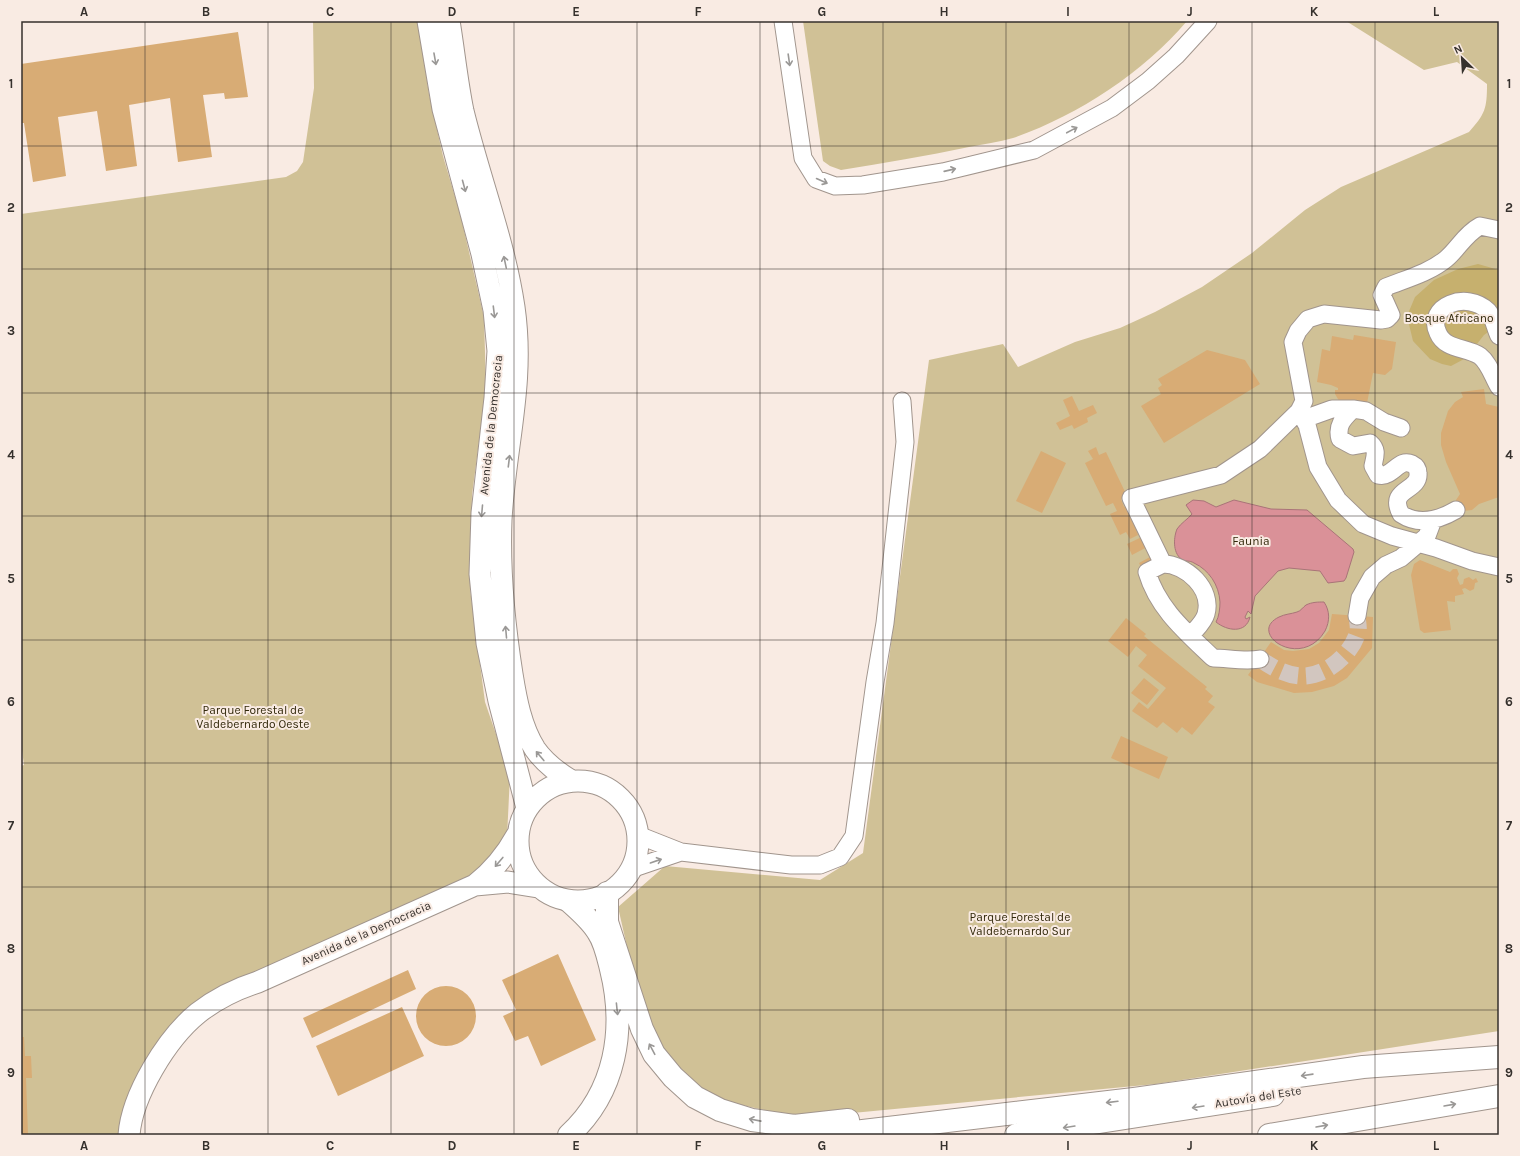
<svg xmlns="http://www.w3.org/2000/svg" width="1520" height="1156" font-family="Karla,sans-serif">
<style>
.green{fill:#d0c196}
.forest{fill:#c6b06e}
.water{fill:#da9198;stroke:#a97478}
.building{fill:#d8ac75}
.lines{fill:none;stroke-linecap:round;stroke-linejoin:round}
.minor-tunnel{stroke:#d2c6bf;stroke-width:17;stroke-dasharray:17 8;stroke-linecap:butt}
.minor-casing{stroke:#a1958d;stroke-width:19}
.major-casing{stroke:#a1958d;stroke-width:23}
.highway-casing{stroke:#a1958d;stroke-width:24}
.minor{stroke:#fff;stroke-width:17}
.major{stroke:#fff;stroke-width:21}
.highway{stroke:#fff;stroke-width:22}
.oneway{stroke:#9a9896}
.grid{fill:none;stroke:#36312d;stroke-width:1;stroke-opacity:0.55}
.labels{text-anchor:middle;dominant-baseline:central;stroke-width:4;stroke-linejoin:round;paint-order:stroke}
.park-label{font-size:12px;fill:#31280a;stroke:#f9ebe3}
.street-label{font-size:12px;fill:#36312d;stroke:#f9ebe3}
.neatline{fill:none;stroke:#36312d;stroke-width:1.5}
.grid-label{font-size:13px;text-anchor:middle;font-weight:bold;fill:#36312d}
</style>
<rect width="100%" height="100%" fill="#f9ebe3"/>
<path class="green" d="M313,21H418L429,94L443,156L461,217L484,317L486,388L472,495L470,589L485,702L510,775L507,837L482,870L228,984L151,1057L129,1092L122,1135H21V766L24,765L21,742V214L286,177L297,171L303,162L314,88Z
M803,21H1187C1143,73 1077,116 1013,138C999,142 983,144 969,147C926,156 884,163 841,170L830,166L823,161Z
M1346,21H1499V1031L1156,1084L800,1118L711,1098L659,1047L635,982L618,907L665,866L820,880L863,853L929,360L1003,344L1018,367L1075,342L1120,328L1155,312L1202,287L1252,253L1305,210L1341,187L1469,132C1485,114 1487,109 1487,84L1457,62L1424,70Z"/>
<path class="forest" d="M1478,264L1499,270V324L1484,335L1466,358L1451,366L1442,364L1430,359L1413,341L1407,316L1415,297L1434,280L1458,269Z"/>
<path class="water" d="M1193,500L1204,501L1216,507L1234,500L1271,509L1307,510L1353,549L1354,552L1346,578L1344,581L1328,583L1320,571L1289,568L1278,571L1255,596L1251,614L1248,611L1245,617L1246,619L1250,617C1246,634 1227,631 1216,622C1219,617 1220,608 1220,602C1219,585 1209,570 1194,563C1189,560 1187,562 1183,560C1173,555 1173,539 1177,529C1181,523 1188,519 1192,514L1186,505Z
M1324,602C1330,611 1330,621 1325,631C1301,671 1246,633 1279,617C1285,614 1291,614 1297,612C1301,611 1303,607 1306,605C1312,602 1318,602 1324,602Z"/>
<path class="building" d="M238,32L248,97L225,99L224,93L203,95L212,157L178,162L170,98L129,105L137,166L106,171L97,111L58,117L66,176L33,182L24,123H21V64Z
M1354,335L1396,342L1392,369L1385,375L1373,373L1367,403L1341,404L1335,394V390H1338V388L1331,385L1317,382L1322,349L1330,351L1332,336L1353,340Z
M1207,350L1245,360L1260,384L1164,443L1141,406L1161,394L1158,388L1162,385L1158,379Z
M1484,389L1486,404L1499,407V497L1479,504L1472,510L1463,511L1456,503V500L1460,494L1446,462L1441,445V433L1448,411L1455,402L1463,397L1461,392Z
M1072,396L1079,411L1093,405L1097,413L1087,418L1088,422L1074,429L1072,425L1060,430L1056,423L1070,416L1063,400Z
M1096,447L1099,455L1106,452L1127,496L1121,499L1124,507L1130,504L1140,525L1135,527L1138,535L1130,539L1126,532L1120,535L1110,514L1117,511L1113,503L1106,506L1085,463L1093,459L1088,451Z
M1041,451L1066,463L1042,513L1016,501Z
M1144,536L1149,546L1132,555L1127,544Z
M1150,557L1153,563L1142,569L1139,563Z
M1420,560L1450,572L1453,569H1457L1459,574L1457,578L1460,585L1463,584L1464,579L1469,577L1473,580L1476,578L1478,582L1475,583L1474,589L1470,591L1465,588L1462,589L1464,594L1455,596V602L1447,601L1451,630L1424,633L1420,630L1411,575L1414,564Z
M1332,614L1373,617L1372,648L1347,678L1334,686L1312,692L1294,693L1257,682L1248,675L1271,642L1284,650L1293,651L1309,649L1319,643L1329,630Z
M1126,618L1146,634L1144,636L1207,687L1205,689L1213,696L1208,702L1215,707L1192,735L1182,727L1177,733L1163,722L1157,728L1132,711L1139,702L1148,709L1166,688L1138,666L1147,655L1136,646L1128,657L1108,641Z
M1144,678L1159,690L1147,705L1131,693Z
M1121,736L1168,757L1159,779L1111,758Z
M558,954L596,1040L541,1066L528,1036L515,1041L503,1016L516,1010L502,980Z
M408,970L416,989L312,1038L303,1018Z
M416 1016a30 30 0 1 1 60 0a30 30 0 1 1-60 0Z
M402,1007L424,1056L338,1096L316,1046Z
M21,1037H24L25,1056H31L32,1078H26L28,1135H21Z"/>
<g class="lines">
<path class="minor-tunnel" d="M1260,659C1271,667 1287,676 1302,676C1326,677 1353,653 1358,631C1359,626 1357,620 1357,616"/>
<defs>
<path id="minor" d="M783,21L803,158L816,179L835,186L863,185L943,172L1034,150L1112,108L1148,81L1176,56L1208,21
M1499,336C1495,328 1494,318 1488,311C1467,290 1425,306 1438,333C1445,350 1467,347 1480,356C1489,363 1493,377 1499,387
M1353,409C1344,418 1336,425 1340,439L1353,446L1370,443C1378,450 1375,456 1373,466L1378,475C1382,476 1384,476 1387,474C1396,470 1401,459 1412,464C1416,466 1418,469 1418,473C1420,492 1387,488 1401,514C1419,526 1439,520 1456,510
M1299,411L1307,425L1318,467L1338,500L1363,524L1392,536L1436,548L1472,561L1499,567
M1304,419L1332,409H1353L1366,411L1384,422L1401,428
M1163,564C1186,564 1213,589 1206,614C1204,622 1196,629 1190,636
M1357,616L1360,598L1372,577L1386,565L1401,558L1427,536L1433,520
M1260,659C1246,662 1227,658 1213,658C1186,632 1158,609 1147,572L1163,564L1131,498L1221,475L1260,449L1299,411L1304,401L1293,342L1298,331L1308,319L1324,314L1381,320L1387,319L1391,315L1382,295L1386,287C1406,279 1429,273 1446,259C1458,249 1465,234 1480,226L1499,230
M638,835L681,852L791,865H820L840,857L854,836L875,682L885,623L905,442L902,401
M631,869L681,852"/>
<path id="major" d="M428,21L443,109L482,254L494,310L498,351L495,398L482,513L480,574L487,643L499,701L527,808
M449,21C454,51 457,82 463,111C479,177 504,240 514,307C525,383 505,446 501,520C499,571 504,623 512,674C516,699 521,727 535,749C544,762 557,772 570,780
M518 841a60 60 0 1 1 120 0a60 60 0 1 1-120 0Z
M475,885L508,882L538,887
M129,1135C132,1095 167,1038 198,1013C216,999 236,989 258,982L475,885C493,871 506,855 517,835"/>
<path id="highway" d="M607,893V922L642,1029L654,1054L673,1077L695,1097L720,1110L752,1120L794,1126L848,1120
M569,901C579,910 591,920 598,932C605,942 608,957 611,969C626,1029 616,1092 569,1135
M829,1135L1134,1099L1363,1067L1499,1057
M1016,1135L1273,1095
M1269,1135L1499,1096"/>
</defs>
<use href="#minor" class="minor-casing"/>
<use href="#major" class="major-casing"/>
<use href="#highway" class="highway-casing"/>
<use href="#minor" class="minor"/>
<use href="#major" class="major"/>
<use href="#highway" class="highway"/>
</g>
<defs><path id="oneway-shaft" d="M-6 0H5M1.5-3L5.5 0L1.5 3" fill="none" stroke-width="1.6" stroke-linecap="round" stroke-linejoin="round"/></defs>
<g class="oneway">
<use href="#oneway-shaft" transform="translate(435 59) rotate(80)"/>
<use href="#oneway-shaft" transform="translate(789 60) rotate(82)"/>
<use href="#oneway-shaft" transform="translate(1072 130) rotate(-28)"/>
<use href="#oneway-shaft" transform="translate(950 170) rotate(-13)"/>
<use href="#oneway-shaft" transform="translate(822 181) rotate(24)"/>
<use href="#oneway-shaft" transform="translate(464 186) rotate(75)"/>
<use href="#oneway-shaft" transform="translate(505 262) rotate(-102)"/>
<use href="#oneway-shaft" transform="translate(494 312) rotate(83)"/>
<use href="#oneway-shaft" transform="translate(509 461) rotate(-83)"/>
<use href="#oneway-shaft" transform="translate(482 511) rotate(95)"/>
<use href="#oneway-shaft" transform="translate(506 632) rotate(-95)"/>
<use href="#oneway-shaft" transform="translate(540 756) rotate(-130)"/>
<use href="#oneway-shaft" transform="translate(656 861) rotate(-19)"/>
<use href="#oneway-shaft" transform="translate(499 862) rotate(130)"/>
<use href="#oneway-shaft" transform="translate(617 1009) rotate(84)"/>
<use href="#oneway-shaft" transform="translate(652 1049) rotate(-118)"/>
<use href="#oneway-shaft" transform="translate(1307 1075) rotate(172)"/>
<use href="#oneway-shaft" transform="translate(1112 1102) rotate(173)"/>
<use href="#oneway-shaft" transform="translate(1450 1105) rotate(-10)"/>
<use href="#oneway-shaft" transform="translate(1198 1107) rotate(171)"/>
<use href="#oneway-shaft" transform="translate(755 1120) rotate(-169)"/>
<use href="#oneway-shaft" transform="translate(1322 1126) rotate(-10)"/>
<use href="#oneway-shaft" transform="translate(1069 1127) rotate(171)"/>
</g>
<path class="grid" d="M145,21V1135M268,21V1135M391,21V1135M514,21V1135M637,21V1135M760,21V1135M883,21V1135M1006,21V1135M1129,21V1135M1252,21V1135M1375,21V1135M21,146H1499M21,269H1499M21,393H1499M21,516H1499M21,640H1499M21,763H1499M21,887H1499M21,1010H1499"/>
<g class="labels">
<g class="park-label">
<text x="1449" y="318">Bosque Africano</text>
<text x="1251" y="541">Faunia</text>
<text x="253" y="710">Parque Forestal de<tspan x="253" dy="14">Valdebernardo Oeste</tspan></text>
<text x="1020" y="917">Parque Forestal de<tspan x="1020" dy="14">Valdebernardo Sur</tspan></text>
</g>
<g class="street-label">
<text transform="translate(491 425) rotate(-84)">Avenida de la Democracia</text>
<text transform="translate(366 933) rotate(-24)">Avenida de la Democracia</text>
<text transform="translate(1258 1097) rotate(-9)">Autovía del Este</text>
</g>
</g>
<rect width="1520" height="1156" fill="none" stroke="#f9ebe3" stroke-width="44"/>
<g transform="translate(1462 58) rotate(335)" stroke="#f9ebe3" stroke-width="3" paint-order="stroke">
<path d="M0-3L7 15L0 10L-7 15Z" fill="#36312d"/>
<text y="-6" font-size="11" font-weight="bold" text-anchor="middle" fill="#36312d">N</text>
</g>
<rect x="22" y="22" width="1476" height="1112" class="neatline"/>
<g class="grid-label">
<text x="84" y="16">A</text>
<text x="206" y="16">B</text>
<text x="330" y="16">C</text>
<text x="452" y="16">D</text>
<text x="576" y="16">E</text>
<text x="698" y="16">F</text>
<text x="822" y="16">G</text>
<text x="944" y="16">H</text>
<text x="1068" y="16">I</text>
<text x="1190" y="16">J</text>
<text x="1314" y="16">K</text>
<text x="1436" y="16">L</text>
<text x="11" y="88">1</text>
<text x="1509" y="88">1</text>
<text x="11" y="212">2</text>
<text x="1509" y="212">2</text>
<text x="11" y="335">3</text>
<text x="1509" y="335">3</text>
<text x="11" y="459">4</text>
<text x="1509" y="459">4</text>
<text x="11" y="583">5</text>
<text x="1509" y="583">5</text>
<text x="11" y="706">6</text>
<text x="1509" y="706">6</text>
<text x="11" y="830">7</text>
<text x="1509" y="830">7</text>
<text x="11" y="953">8</text>
<text x="1509" y="953">8</text>
<text x="11" y="1077">9</text>
<text x="1509" y="1077">9</text>
<text x="84" y="1150">A</text>
<text x="206" y="1150">B</text>
<text x="330" y="1150">C</text>
<text x="452" y="1150">D</text>
<text x="576" y="1150">E</text>
<text x="698" y="1150">F</text>
<text x="822" y="1150">G</text>
<text x="944" y="1150">H</text>
<text x="1068" y="1150">I</text>
<text x="1190" y="1150">J</text>
<text x="1314" y="1150">K</text>
<text x="1436" y="1150">L</text>
</g>
</svg>
